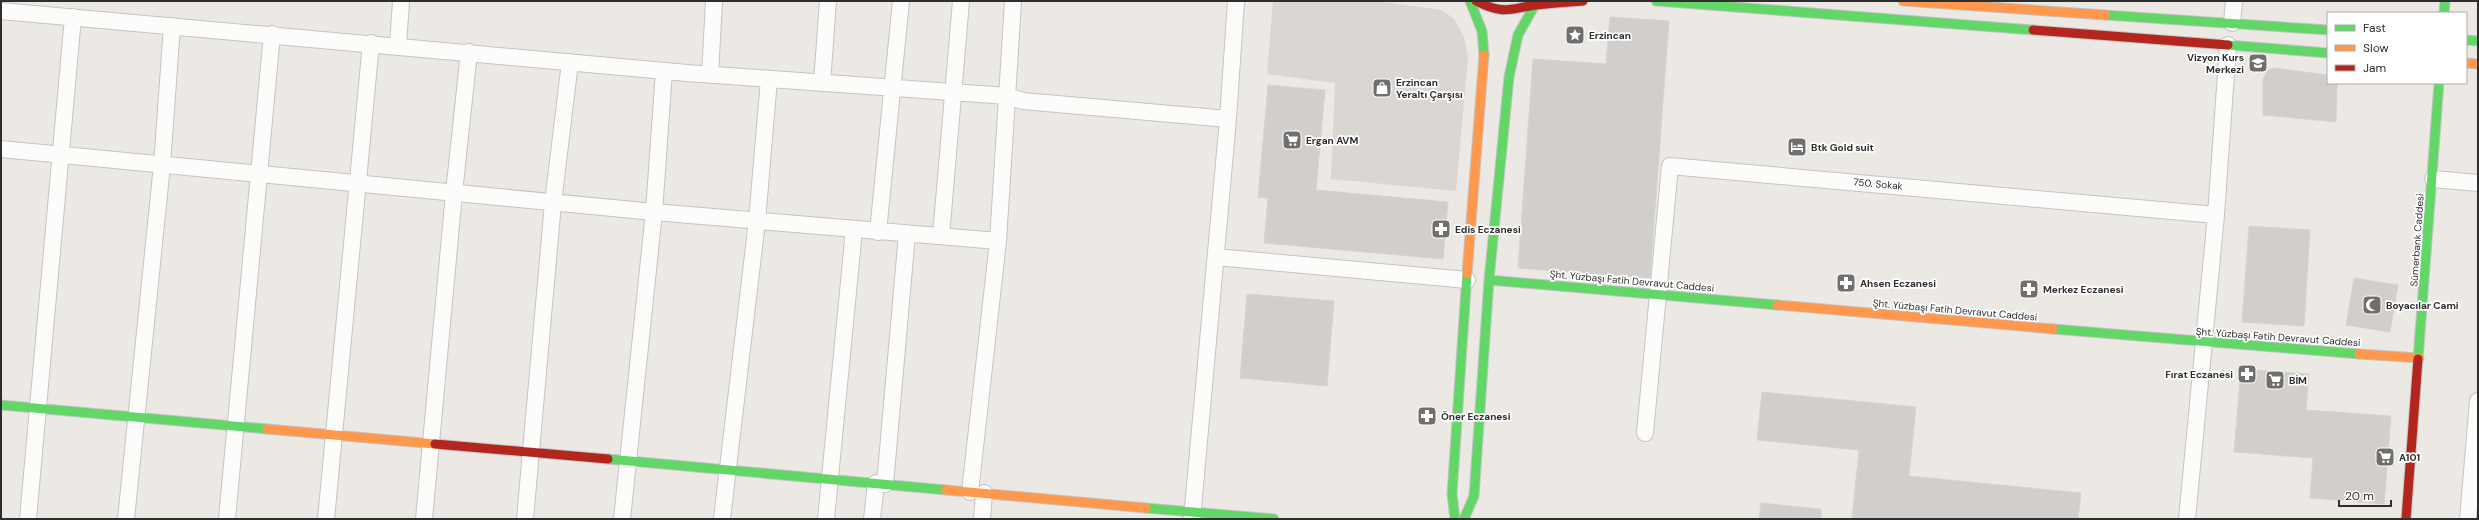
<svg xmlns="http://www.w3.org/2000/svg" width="2479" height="520" font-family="'DM Sans',sans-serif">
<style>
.plaza{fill:#dad6d2}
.building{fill:#d1cecb;stroke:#d7d4d0}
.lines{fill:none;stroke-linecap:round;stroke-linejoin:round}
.street-casing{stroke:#c5c4c5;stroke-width:18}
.fast-casing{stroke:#c5c4c5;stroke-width:11}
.slow-casing{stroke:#c5c4c5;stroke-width:11}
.jam-casing{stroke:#c5c4c5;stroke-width:11}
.street{stroke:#fcfcfb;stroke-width:16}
.fast{stroke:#63d668;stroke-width:9}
.slow{stroke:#ff974d;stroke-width:9}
.jam{stroke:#b3261e;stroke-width:9}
.labels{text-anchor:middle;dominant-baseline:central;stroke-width:3.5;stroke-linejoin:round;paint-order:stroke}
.poi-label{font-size:10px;font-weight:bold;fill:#2e2e2e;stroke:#fff;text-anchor:start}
.street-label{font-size:10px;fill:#2e2e2e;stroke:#fff}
</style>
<rect width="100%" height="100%" fill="#ece8e4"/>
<path class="plaza" d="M1273,1H1374L1442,10L1454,19L1464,37L1468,57L1456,191L1331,179L1335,83L1267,74Z"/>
<path class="building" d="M1610,17L1669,21L1650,278L1518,268L1533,59L1606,64Z
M2274,68L2328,75V83H2337L2336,122L2263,115V79L2268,70Z
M1268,85L1325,90L1316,190L1448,202L1443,259L1264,243L1268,198L1258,197Z
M2249,226L2310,230L2304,326L2242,322Z
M2354,278L2398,285L2390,332L2346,325Z
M1247,294L1334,301L1327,386L1240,378Z
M2241,369L2309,374L2306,410L2391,416L2384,504L2310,498L2313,458L2234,452Z
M1762,392L1916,407L1909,476L2081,493L2078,519H1852L1859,450L1757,440Z
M1761,503L1821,509V519H1759Z"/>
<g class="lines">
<defs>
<path id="street" d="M1,11L687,73L1007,96L1023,101L1228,119
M2232,23L2234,1
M398,46L401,1
M710,75L714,1
M822,83L828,1
M1,149L654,212L998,241
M2433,179L2478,183
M878,232L901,1
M941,236L961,1
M1216,257L1467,280
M1645,433L1670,166L2216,215
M885,484L907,234
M970,492L998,241L1013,1
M28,519L73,17
M126,519L162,165L172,26
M227,519L272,34
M326,519L371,43
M424,519L454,193L469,52
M525,519L553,203L570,62
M622,519L654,212L664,71
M722,519L757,221L769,79
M826,519L854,230
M872,519L876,483
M982,519L984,493
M1192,519L1228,119L1236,1
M2187,519L2216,215L2228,45
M2468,519L2478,401"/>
<path id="fast" d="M1470,1L1482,31L1484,55
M1656,1L2033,30
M2444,13L2445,1
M2105,15L2328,30
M2466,40L2478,41
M2228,45L2328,53
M1489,280L1777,305
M2053,329L2359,354
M2418,359L2439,83
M1,405L267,429
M608,459L946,490
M1146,508L1274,519
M1455,519L1452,494L1467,274
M1464,519L1474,496L1489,280L1509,77L1518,35L1537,1"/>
<path id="slow" d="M1903,1L2105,15
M2466,63L2478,64
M1467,274L1484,55
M1777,305L2053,329
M2359,354L2419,358
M267,429L435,444
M946,490L1146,508"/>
<path id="jam" d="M1476,1C1504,15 1508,9 1536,5C1552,3 1567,2 1583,1
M2033,30L2228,45
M435,444L608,459
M2406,519L2418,359"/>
</defs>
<use href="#street" class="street-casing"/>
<use href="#fast" class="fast-casing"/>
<use href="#slow" class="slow-casing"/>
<use href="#jam" class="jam-casing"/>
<use href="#street" class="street"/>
<use href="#fast" class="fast"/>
<use href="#slow" class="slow"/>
<use href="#jam" class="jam"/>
</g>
<defs>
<symbol id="sight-square" viewBox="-11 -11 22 22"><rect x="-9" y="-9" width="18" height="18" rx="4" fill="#706f6e" stroke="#fff"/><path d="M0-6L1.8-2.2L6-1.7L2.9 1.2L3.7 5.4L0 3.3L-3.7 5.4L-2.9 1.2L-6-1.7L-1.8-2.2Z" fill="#fff"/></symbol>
<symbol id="school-square" viewBox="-11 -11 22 22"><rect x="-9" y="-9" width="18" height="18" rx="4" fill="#706f6e" stroke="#fff"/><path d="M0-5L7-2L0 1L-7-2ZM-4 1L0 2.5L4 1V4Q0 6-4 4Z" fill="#fff"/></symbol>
<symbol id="shop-square" viewBox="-11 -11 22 22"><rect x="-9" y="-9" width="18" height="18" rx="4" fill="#706f6e" stroke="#fff"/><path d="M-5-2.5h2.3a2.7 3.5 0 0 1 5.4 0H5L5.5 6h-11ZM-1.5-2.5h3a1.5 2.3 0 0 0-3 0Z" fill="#fff"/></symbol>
<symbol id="supermarket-square" viewBox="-11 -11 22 22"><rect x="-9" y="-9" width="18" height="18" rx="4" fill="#706f6e" stroke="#fff"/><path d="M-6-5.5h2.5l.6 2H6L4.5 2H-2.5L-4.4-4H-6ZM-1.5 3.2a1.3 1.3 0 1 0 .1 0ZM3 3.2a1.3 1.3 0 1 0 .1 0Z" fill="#fff"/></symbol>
<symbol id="hotel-square" viewBox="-11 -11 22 22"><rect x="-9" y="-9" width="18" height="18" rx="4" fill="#706f6e" stroke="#fff"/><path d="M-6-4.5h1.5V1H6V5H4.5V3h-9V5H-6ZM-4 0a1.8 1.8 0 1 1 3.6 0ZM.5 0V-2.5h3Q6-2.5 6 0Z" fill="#fff"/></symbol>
<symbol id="pharmacy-square" viewBox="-11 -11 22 22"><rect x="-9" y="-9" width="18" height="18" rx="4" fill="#706f6e" stroke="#fff"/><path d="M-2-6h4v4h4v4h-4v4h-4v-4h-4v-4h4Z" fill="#fff"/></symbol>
<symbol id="mosque-square" viewBox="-11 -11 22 22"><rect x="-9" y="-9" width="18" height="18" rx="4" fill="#706f6e" stroke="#fff"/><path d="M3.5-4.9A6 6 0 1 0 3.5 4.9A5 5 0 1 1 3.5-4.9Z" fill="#fff"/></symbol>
</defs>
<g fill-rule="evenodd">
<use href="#sight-square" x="1564" y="24" width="22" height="22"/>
<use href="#school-square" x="2247" y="52" width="22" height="22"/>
<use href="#shop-square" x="1371" y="77" width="22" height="22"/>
<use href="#supermarket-square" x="1281" y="129" width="22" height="22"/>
<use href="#hotel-square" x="1786" y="136" width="22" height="22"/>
<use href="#pharmacy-square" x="1430" y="218" width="22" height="22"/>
<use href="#pharmacy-square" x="1835" y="272" width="22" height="22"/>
<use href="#pharmacy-square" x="2018" y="278" width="22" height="22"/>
<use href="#mosque-square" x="2361" y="294" width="22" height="22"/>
<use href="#pharmacy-square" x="2236" y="363" width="22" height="22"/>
<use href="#supermarket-square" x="2264" y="369" width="22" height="22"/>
<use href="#pharmacy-square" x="1416" y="405" width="22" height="22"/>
<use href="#supermarket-square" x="2374" y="446" width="22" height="22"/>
</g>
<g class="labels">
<g class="poi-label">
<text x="1589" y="35">Erzincan</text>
<text x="2244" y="57" text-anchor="end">Vizyon Kurs<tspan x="2244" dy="12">Merkezi</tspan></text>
<text x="1396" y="82">Erzincan<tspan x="1396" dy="12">Yeraltı Çarşısı</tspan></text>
<text x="1306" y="140">Ergan AVM</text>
<text x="1811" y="147">Btk Gold suit</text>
<text x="1455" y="229">Edis Eczanesi</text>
<text x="1860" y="283">Ahsen Eczanesi</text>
<text x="2043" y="289">Merkez Eczanesi</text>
<text x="2386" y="305">Boyacılar Cami</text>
<text x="2233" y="374" text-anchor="end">Fırat Eczanesi</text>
<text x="2289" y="380">BİM</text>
<text x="1441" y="416">Öner Eczanesi</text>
<text x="2399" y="457">A101</text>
</g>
<g class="street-label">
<text transform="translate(1878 184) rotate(5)">750. Sokak</text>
<text transform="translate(2417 240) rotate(-86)">Sümerbank Caddesi</text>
<text transform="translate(1632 281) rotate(5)">Şht. Yüzbaşı Fatih Devravut Caddesi</text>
<text transform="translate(1955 310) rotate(5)">Şht. Yüzbaşı Fatih Devravut Caddesi</text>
<text transform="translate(2278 337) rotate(4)">Şht. Yüzbaşı Fatih Devravut Caddesi</text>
</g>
</g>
<rect width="2479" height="520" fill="none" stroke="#2e2e2e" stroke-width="4"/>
<rect x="2327" y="12" width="140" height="72" fill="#ffffff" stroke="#ababab"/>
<rect x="2335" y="25" width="20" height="6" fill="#63d668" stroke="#ababab"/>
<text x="2363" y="32" font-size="12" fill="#2e2e2e">Fast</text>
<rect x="2335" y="45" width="20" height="6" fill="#ff974d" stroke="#ababab"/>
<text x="2363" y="52" font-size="12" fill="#2e2e2e">Slow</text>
<rect x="2335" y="65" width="20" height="6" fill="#b3261e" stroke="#ababab"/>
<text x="2363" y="72" font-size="12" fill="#2e2e2e">Jam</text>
<path d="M2339 500v6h52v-6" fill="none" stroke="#2e2e2e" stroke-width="2"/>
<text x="2345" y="500" font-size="12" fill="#2e2e2e" stroke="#ffffff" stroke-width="3" paint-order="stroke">20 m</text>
</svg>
